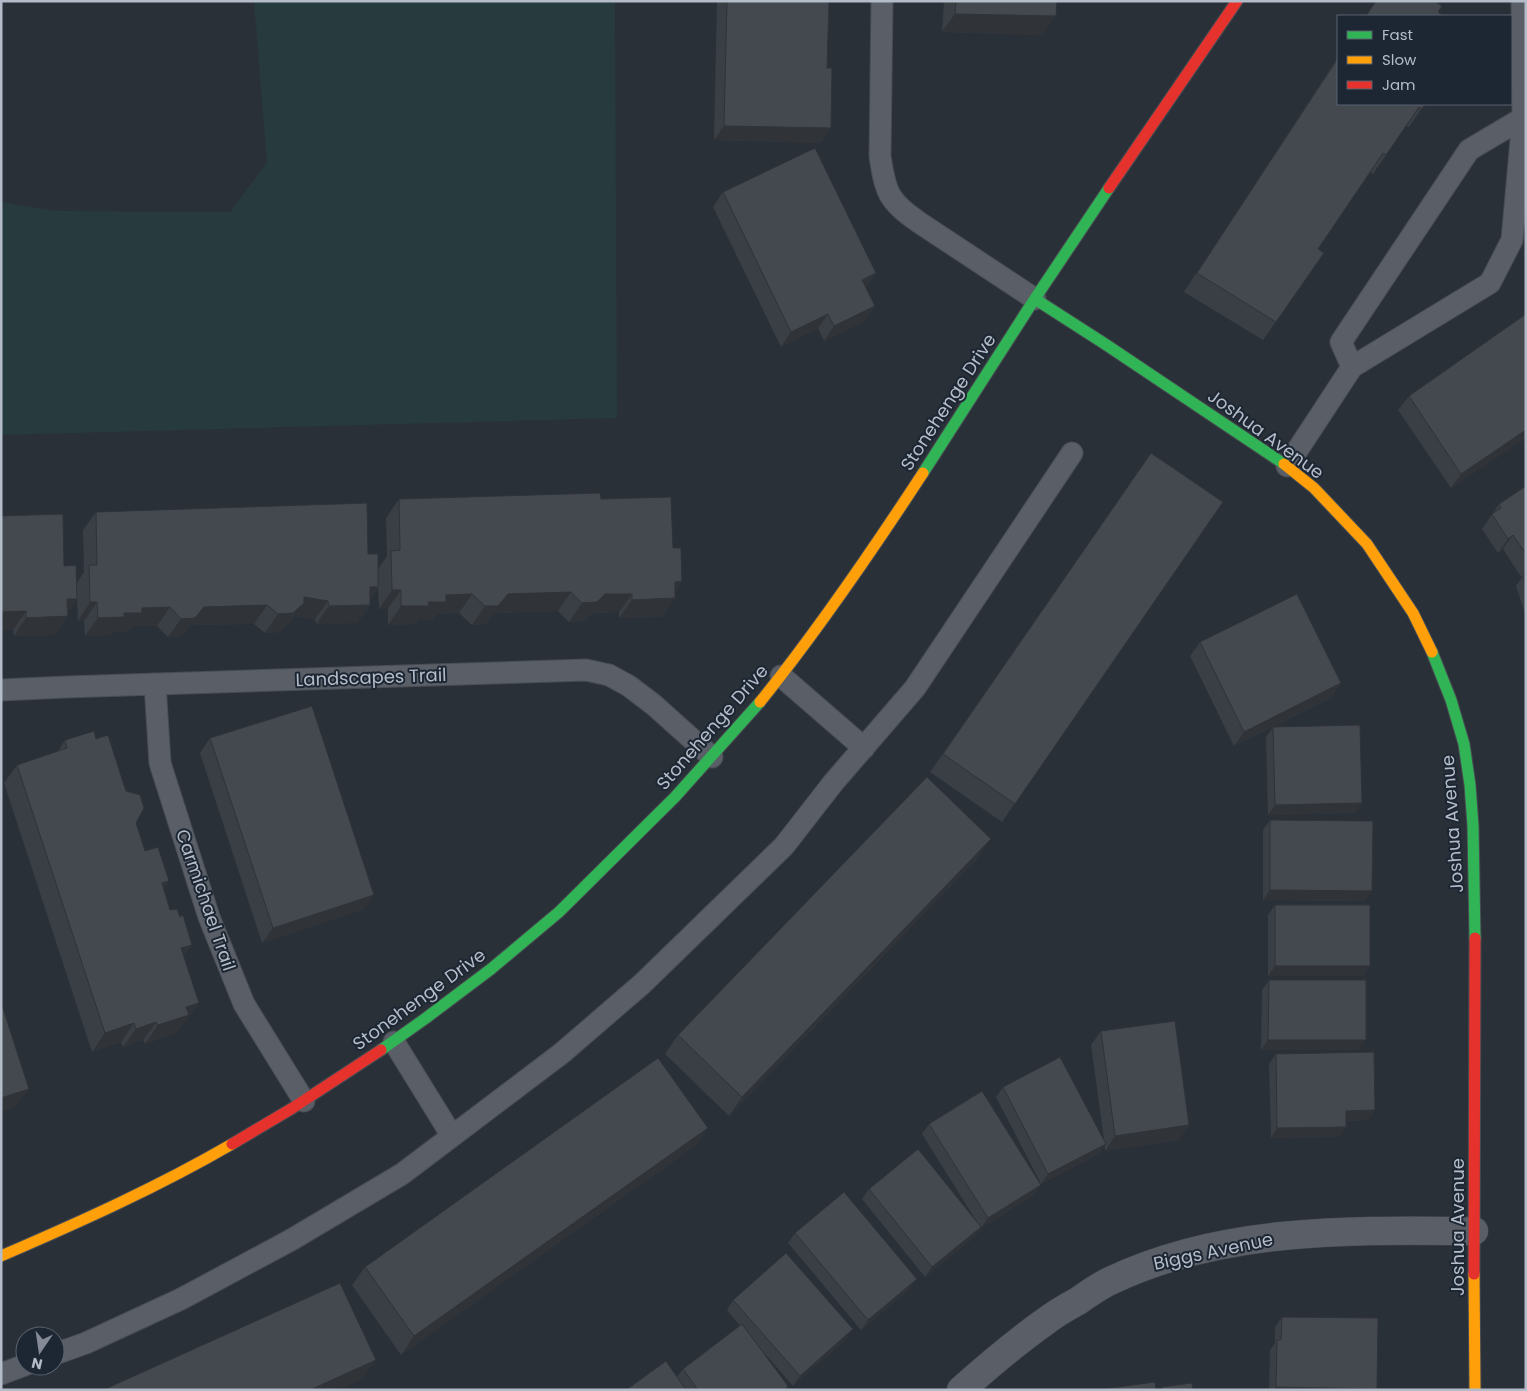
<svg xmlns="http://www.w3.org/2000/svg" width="1527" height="1391" font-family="Poppins,sans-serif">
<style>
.green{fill:#273a3e}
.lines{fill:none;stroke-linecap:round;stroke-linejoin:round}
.lane-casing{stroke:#484c53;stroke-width:23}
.street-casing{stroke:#484c53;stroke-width:29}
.fast-casing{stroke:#484c53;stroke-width:13}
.slow-casing{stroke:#484c53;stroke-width:13}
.jam-casing{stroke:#484c53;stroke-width:13}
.lane{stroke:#5a5e66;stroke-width:21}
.street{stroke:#5a5e66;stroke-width:28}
.fast{stroke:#30b455;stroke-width:11}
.slow{stroke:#ff9f0a;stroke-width:11}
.jam{stroke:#e5322d;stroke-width:11}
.wall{fill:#3a3f45}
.shaded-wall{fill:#303338}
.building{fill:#444950;stroke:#303338}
.labels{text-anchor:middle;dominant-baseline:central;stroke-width:4;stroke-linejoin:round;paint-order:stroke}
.street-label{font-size:18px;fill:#b4bcc9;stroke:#1d2633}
</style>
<rect width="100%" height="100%" fill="#2a3038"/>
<path class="green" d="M254,1H615L617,418L1,435V202L57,211L230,212L267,163Z"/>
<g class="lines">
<defs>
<path id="lane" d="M882,1L880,156C882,169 884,184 890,195C897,207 909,215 920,223L1035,299
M1352,367L1341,342L1469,150L1523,118
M1287,466L1352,367L1490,283L1512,240L1523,118L1522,1
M781,676L864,748
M155,684L160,763L209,917L244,1004L304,1101
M1,690L66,687L586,670L609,675L629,686L654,705L712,757
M394,1042L452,1136
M55,1354L86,1343L181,1299L291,1240L402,1174L562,1053L642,984L784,846L833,783L915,688L1072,453
M1,1374L25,1365"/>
<path id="street" d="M961,1390C988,1366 1016,1342 1046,1321C1056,1313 1067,1307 1078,1301C1088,1294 1099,1286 1110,1281C1223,1227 1352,1230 1474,1231"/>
<path id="fast" d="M1035,299L1105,344L1284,464
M923,473L1034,300L1109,188
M1432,652L1451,700L1464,744L1470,785L1473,826L1475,938
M381,1050L426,1018L491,969L559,912L675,797L760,702"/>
<path id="slow" d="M1284,464L1314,488L1367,544L1413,613L1432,652
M760,702C819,629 872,551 923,473
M1,1256C80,1222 158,1187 232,1144
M1474,1274L1475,1390"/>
<path id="jam" d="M1109,188L1237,1
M232,1144L291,1109L381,1050
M1474,1274L1475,938"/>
</defs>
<use href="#lane" class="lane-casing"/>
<use href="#street" class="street-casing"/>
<use href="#fast" class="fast-casing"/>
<use href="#slow" class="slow-casing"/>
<use href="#jam" class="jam-casing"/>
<use href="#lane" class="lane"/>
<use href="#street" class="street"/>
<use href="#fast" class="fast"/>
<use href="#slow" class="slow"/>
<use href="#jam" class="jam"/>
</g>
<path class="wall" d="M717,1H829L827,68L831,128L820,143L714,140Z
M944,1H1057L1043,35L942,32Z
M1338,57V104H1425L1409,127L1406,126L1373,174L1370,172L1318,249L1324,253L1263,340L1184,292Z
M723,192L866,288L875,306L865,321L824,341L818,328L781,347L713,207Z
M1526,314V438L1451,488L1398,410L1409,396Z
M1151,453L1223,502L1002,822L930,772Z
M1526,486V574L1521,577L1503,549L1498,553L1482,529L1499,504Z
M399,499H601L673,548L682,581L675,591V598L662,617L619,618V612L592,613L584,621L569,622L558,611L495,613L485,624L472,625L459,613L437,614L433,620H418L416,624L388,625V608L379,609L378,588L370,599V605L357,623L316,624L315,619L295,616L291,621L280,632L265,633L254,624L191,625L182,636L168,637L157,626H133L129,631L114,632L111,635L85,636L84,621H78L77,599L68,612L55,635L14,636L13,630H1L64,566L77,583L84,572L83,530L96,512L368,554L378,569L387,556L386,518Z
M1526,575V616L1516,586L1523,576Z
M1200,642L1341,683L1331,698L1234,746L1190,656Z
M1273,727L1362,803L1355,813L1268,815L1266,737Z
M210,738L364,909L262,943L200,753Z
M96,739L136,823L145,851L169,881L163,889L184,957L186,1022H184L176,1033L145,1044L143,1040L123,1047L121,1042L92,1052L4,783L17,765L58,751L65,740Z
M1270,820L1365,901L1263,900V830Z
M978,858L729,1116L665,1054L678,1035Z
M1275,905L1370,966L1363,976H1268V915Z
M1269,980L1359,1050H1261L1262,990Z
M1101,1031L1179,1140L1105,1151V1146L1099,1154L1041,1184L996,1097L1003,1087L1104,1140L1091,1045Z
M1276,1054L1375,1110L1368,1120L1346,1121V1127L1339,1137L1271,1138L1269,1064Z
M929,1124L1034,1195L981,1228L974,1237L925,1277L862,1199L869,1189L980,1227L922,1134Z
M708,1128L695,1146L401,1355L352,1285L365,1267Z
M795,1233L910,1289L861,1330L788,1243Z
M733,1300L846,1339L793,1386L759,1347L788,1386L786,1390H626L677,1377L683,1369L740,1326L727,1310Z
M1282,1317L1377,1389L1376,1390H1262L1269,1389L1270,1350L1275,1343V1327Z"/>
<path class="shaded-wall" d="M955,14L1056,16L1043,35L942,32Z
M724,126L831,128L820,143L714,140Z
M876,273L866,288L862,280Z
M875,306L865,321L824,341L834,326Z
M828,314L818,328L781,347L791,332Z
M1526,430V438L1451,488L1461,474Z
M1513,535L1503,549L1498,553L1508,539Z
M682,581L670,598H675L662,617L619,618L632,600L675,582Z
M370,587H378L366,605H370L357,623L316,624L329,606Z
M392,590H401L388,608L379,609Z
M571,592L558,611L495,613L485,624L472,625L485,606L508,594Z
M472,594L459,613L437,614L433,620H418L416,624L388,625L401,606L446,595Z
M605,594H632L619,612L592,613L584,621L569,622L582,603Z
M304,597L328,601L315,619L295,616L291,621L280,632L265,633L278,614Z
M67,599H77L65,616H68L55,635L14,636L26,618Z
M90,602H97L84,621H78Z
M267,605L254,624L191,625L182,636L168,637L181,619L204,607Z
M170,607L157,626H133L129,631L114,632L111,635L85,636L98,618L142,608Z
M26,611L13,630H1V612Z
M1341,683L1331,698L1234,746L1244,732Z
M1362,803L1355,813L1268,815L1275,805Z
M991,839L978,858L729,1116L742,1097Z
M169,881L156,900L162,883Z
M1270,890L1372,891L1365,901L1263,900Z
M374,895L364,909L262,943L273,928Z
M192,945L180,963L181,948Z
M1275,966H1370L1363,976H1268Z
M199,1003L186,1022H184L176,1033L145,1044L158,1025L186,1007Z
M156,1022L143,1040L123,1047L136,1029Z
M134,1023L121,1042L92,1052L105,1033Z
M1268,1040H1366L1359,1050H1261Z
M29,1089L16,1107L1,1112V1098Z
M1375,1110L1368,1120L1339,1121L1346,1111Z
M1189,1125L1179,1140L1105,1151L1115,1136Z
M1346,1127L1339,1137L1271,1138L1277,1128Z
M708,1128L695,1146L401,1355L414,1336Z
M1106,1144L1099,1154L1041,1184L1048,1174Z
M1041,1185L1034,1195L981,1228L988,1218Z
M981,1227L974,1237L925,1277L932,1267Z
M917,1279L910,1289L861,1330L868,1320Z
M853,1329L846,1339L793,1386L800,1376Z
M376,1360L363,1379L338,1390H310Z
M1276,1387L1377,1389L1376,1390H1274Z"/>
<path class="building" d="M727,1H829L827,68H832L831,128L724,126Z
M956,1H1057L1056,16L955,14Z
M1376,1H1435L1442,6L1438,12L1444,16H1366Z
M1338,58V104H1425L1422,109L1419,107L1386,155L1383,153L1318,249L1324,253L1276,322L1197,273Z
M815,148L876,273L862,280L875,306L834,326L828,314L791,332L723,192Z
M1526,314V430L1461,474L1409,396Z
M1151,453L1223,502L1015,804L943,754Z
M1526,486V554L1513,535L1508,539L1492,514L1501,508L1499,504Z
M600,493L601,499L671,497L673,548H681L682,581L675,582V598L632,600V594H605L597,602L582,603L571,592L508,594L498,606H485L472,594L446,595V602H428L429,606H401V590H392L391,551L400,550L399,499Z
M367,503L368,554H378V587H370V605L329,606L328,601L304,597V603L293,613L278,614L267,605L204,607L195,618L181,619L170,607L142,608V613H124V617L98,618L97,602H90L89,565H97L96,512Z
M63,514L64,566L76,565L77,599H67L68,616L26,618V611L1,612V516Z
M1526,575V586L1523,576Z
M1297,594L1341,683L1244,732L1200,642Z
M312,706L374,895L273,928L210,738Z
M1360,725L1362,803L1275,805L1273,727Z
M94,731L96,739L108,735L126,791L140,795L144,808L136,823L145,851L158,847L169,881L162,883L170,910L177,909L180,917L183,915L192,945L181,948L199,1003L186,1007L189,1015L158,1025L156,1022L136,1029L134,1023L105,1033L17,765L67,748L65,740Z
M927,777L991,839L742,1097L678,1035Z
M1270,820L1373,821L1372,891L1270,890Z
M1275,905H1370V966H1275Z
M1269,980H1366V1040H1268Z
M1,1002L29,1089L1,1098Z
M1175,1021L1189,1125L1115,1136L1101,1031Z
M1374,1052L1375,1110L1346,1111V1127L1277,1128L1276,1054Z
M1060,1057L1106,1144L1048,1174L1003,1087Z
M658,1058L708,1128L414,1336L365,1267Z
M982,1091L1041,1185L988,1218L929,1124Z
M918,1149L981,1227L932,1267L869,1189Z
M844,1192L917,1279L868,1320L795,1233Z
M786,1253L853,1329L800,1376L733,1300Z
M340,1283L376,1360L310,1390H103Z
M1282,1317L1378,1318L1377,1389L1276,1387L1277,1340H1281Z
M742,1324L788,1386L784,1390H698L683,1369Z
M666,1361L686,1390H626Z
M1155,1382L1156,1390H1110V1388Z
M1192,1383L1193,1390H1163L1162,1387Z"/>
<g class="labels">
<g class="street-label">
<text transform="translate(948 402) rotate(-57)">Stonehenge Drive</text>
<text transform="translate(1266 434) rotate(36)">Joshua Avenue</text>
<text transform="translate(371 677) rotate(-2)">Landscapes Trail</text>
<text transform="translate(712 727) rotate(-49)">Stonehenge Drive</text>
<text transform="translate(1452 824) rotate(-94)">Joshua Avenue</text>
<text transform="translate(206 900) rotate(71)">Carmichael Trail</text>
<text transform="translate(419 999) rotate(-36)">Stonehenge Drive</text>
<text transform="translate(1457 1227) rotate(-90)">Joshua Avenue</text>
<text transform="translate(1213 1251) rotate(-12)">Biggs Avenue</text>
</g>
</g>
<rect width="1527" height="1391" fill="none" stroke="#b4bcc9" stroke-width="5"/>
<rect x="1337" y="15" width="175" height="90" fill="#1d2633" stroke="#59626f"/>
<rect x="1347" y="31" width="25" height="8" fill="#30b455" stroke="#59626f"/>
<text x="1382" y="40" font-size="15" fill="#b4bcc9">Fast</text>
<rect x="1347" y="56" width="25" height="8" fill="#ff9f0a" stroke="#59626f"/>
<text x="1382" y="65" font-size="15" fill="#b4bcc9">Slow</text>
<rect x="1347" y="81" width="25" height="8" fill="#e5322d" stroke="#59626f"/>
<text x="1382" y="90" font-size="15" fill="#b4bcc9">Jam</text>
<g transform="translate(40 1351) rotate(193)"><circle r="24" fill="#1d2633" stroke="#59626f"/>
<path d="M0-4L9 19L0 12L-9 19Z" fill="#848b96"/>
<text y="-8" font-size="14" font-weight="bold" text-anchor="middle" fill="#b4bcc9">N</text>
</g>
</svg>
